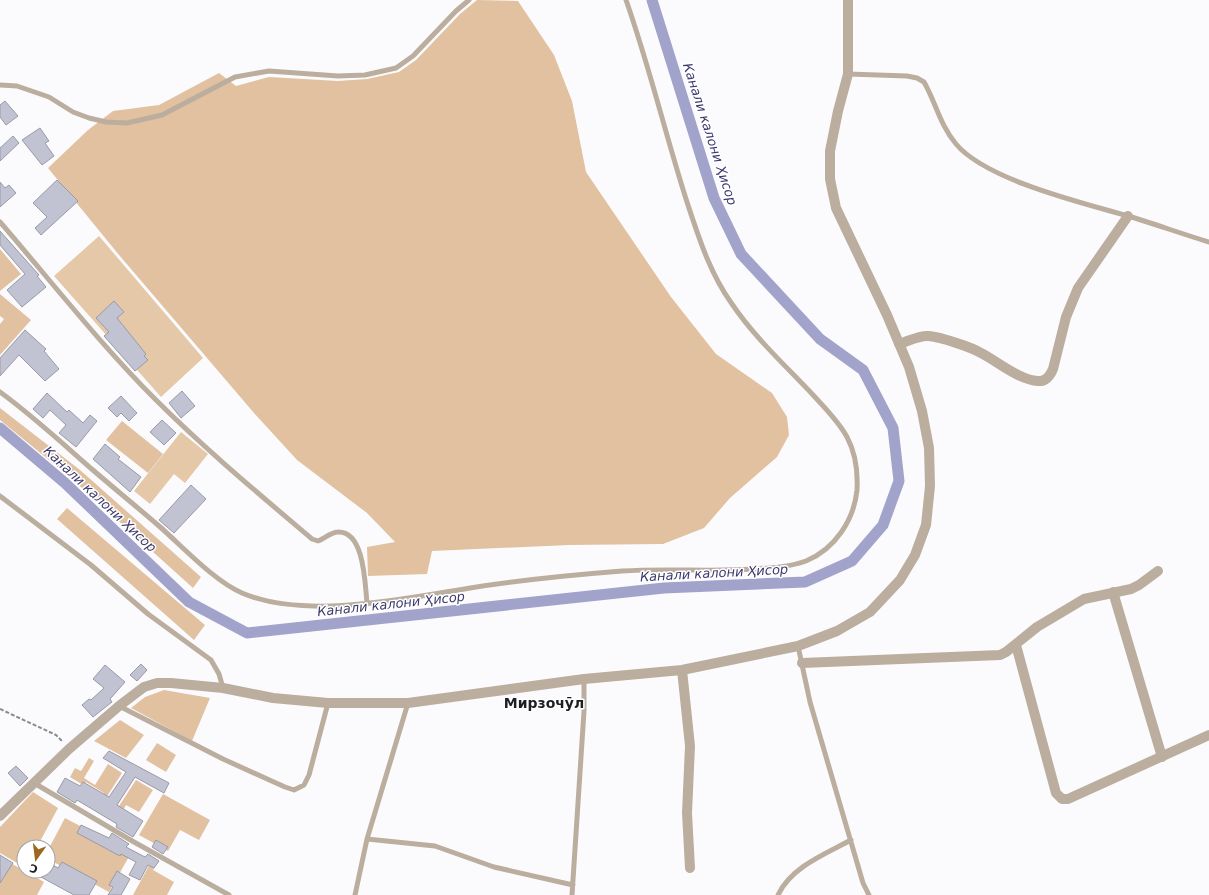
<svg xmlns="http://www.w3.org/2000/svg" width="1209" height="895" font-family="'DejaVu Sans',sans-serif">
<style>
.green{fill:#e5c8a8}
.forest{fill:#e1c1a0}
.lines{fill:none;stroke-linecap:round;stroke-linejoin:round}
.canal{stroke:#a1a3cb;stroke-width:11}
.building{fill:#c2c3d2;stroke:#999aa8}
.path{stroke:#8b8b8f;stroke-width:2;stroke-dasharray:4 2;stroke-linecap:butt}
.lane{stroke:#bcae9f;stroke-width:5}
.street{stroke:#bcae9f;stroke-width:10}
.labels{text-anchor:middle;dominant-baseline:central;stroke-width:3;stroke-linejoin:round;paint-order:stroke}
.water-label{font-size:13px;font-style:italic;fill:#3b396e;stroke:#fff}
.quarter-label{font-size:14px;font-weight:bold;fill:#1e1f24;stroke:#fff}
</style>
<rect width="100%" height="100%" fill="#fbfbfe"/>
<path class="green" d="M99,236L203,358L161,397L54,276Z
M181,432L208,454L185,483L174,474L150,504L134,491Z"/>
<path class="forest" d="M477,0L518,1L554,55L572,101L586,172L671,297L716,354L772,393L787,417L789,435L777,457L730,498L704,528L663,544L569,545L432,551L427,574L368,576L367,547L395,542L367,513L297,460L254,413L119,255L48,168L88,130L113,111L159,105L219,73L236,86L269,77L338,81L367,79L399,72L416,60L460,14Z
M0,249L21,274L0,291Z
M0,294L31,320L0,355V324L4,319L0,316Z
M0,408L80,470L201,577L193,588L71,478L0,420Z
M122,421L163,454L148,473L106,440Z
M67,508L205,625L194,640L57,519Z
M164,690L210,698L192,741L131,708L145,697Z
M120,720L144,735L126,758L94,741Z
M157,743L176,755L166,772L146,760Z
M89,758L94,761L84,778L95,785L108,764L122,773L106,798L119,806L136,780L153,790L139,812L126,805L116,823L101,798L104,793L86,782L83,785L70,777L75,768L81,771Z
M33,792L58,808L37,847H24V867L0,853V827Z
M163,794L210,820L199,840L180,830L168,851L139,835Z
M65,818L131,853L109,892L48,859V850Z
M0,857L44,882L37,895H0Z
M151,862L156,864L153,870L174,882L167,895H133Z"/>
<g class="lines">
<path class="canal" d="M0,428L65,483L189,602L247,633L664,588L805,582L852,561L883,525L899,481L893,428L863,370L820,339L741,254L714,198L652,0"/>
</g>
<path class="building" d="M5,101L18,116L6,125L0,117V105Z
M40,128L49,141L45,143L54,156L42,165L22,140Z
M13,136L19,143L0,161V148Z
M57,180L78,201L41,235L35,228L47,217L33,203Z
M0,182L5,188L9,185L16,193L0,207Z
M0,231L39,275L37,276L46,287L22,307L7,290L25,274L0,245Z
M114,301L124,312L117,318L146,354L144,356L148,360L135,371L104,336L109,332L96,318Z
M25,330L46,349L44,351L59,369L45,381L19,355L0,376V358Z
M182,391L195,406L181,418L169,403Z
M47,393L67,412L69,410L83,423L90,415L97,421L76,447L59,433L66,425L50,410L43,418L33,409Z
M121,396L137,413L129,421L121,413L117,417L108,408Z
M162,420L176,433L164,445L150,432Z
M105,444L120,457L118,459L141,477L130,492L93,459Z
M191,485L206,499L174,533L159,520Z
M141,664L147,670L137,681L130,675Z
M105,665L125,682L110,699L112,702L93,717L82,705L89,699L91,700L104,688L93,679Z
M109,751L169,783L164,793L135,777L117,805L143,821L133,837L116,827L117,824L77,800L75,803L57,792L65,778L80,786L83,782L109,797L126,772L103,758Z
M16,766L28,778L20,786L8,773Z
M81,825L109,838L112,833L129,844L126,847L145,857L148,854L159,861L154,868L148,865L140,880L129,875L136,862L121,854L120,856L77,833Z
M156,840L168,847L163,854L152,847Z
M0,855L13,863L0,883Z
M48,862L58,868L62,862L97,881L89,895H74L30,871H48Z
M117,871L130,879L121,895H108L113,887L109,885Z"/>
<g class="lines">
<path class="path" d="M0,709L56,735L63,742"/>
<path class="lane" d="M848,74L907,76L917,78L924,82C936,103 940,125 956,144C986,180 1083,203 1128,216C1155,224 1182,234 1209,242
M0,85L17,86L49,97L73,112L89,118L106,122L127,123L162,115L235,77L269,71L338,76L365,75L396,68L413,56L456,11L469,0
M0,222C51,281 100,344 156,400C205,449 259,494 312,539L318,541C324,539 331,532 338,532C365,531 365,586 367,603
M0,392C33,416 63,444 94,471C115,489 137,507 159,526C182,546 214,581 242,593C305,620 403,599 470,588C520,580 571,575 622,571C666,568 710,572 753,569C771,568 789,567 806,561C835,549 854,520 857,490C858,472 856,454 847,437C839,422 826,409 814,396C786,366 755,338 732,304C709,272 698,235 686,199C665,133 649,65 626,0
M0,496L91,565L148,614L211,660L219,674L223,688
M798,646L810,702L863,883L869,895
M119,706L223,759L285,787L294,790L304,785L309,775L328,703
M34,783L134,842L229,895
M367,839L435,846L494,867L573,885
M355,895L367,839L408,703
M572,895L584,711V679
M778,895C791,867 825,854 851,840"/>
<path class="street" d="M899,344C909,341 919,335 929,336C940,337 971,347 981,353C997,361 1019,380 1038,381C1046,382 1050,376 1053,369L1066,317L1078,288L1128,216
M1113,592L1162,757
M1016,645L1056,793L1062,799H1068L1209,735
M802,663L1000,655L1006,652L1037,627L1084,599L1131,589L1139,585L1158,571
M682,670L690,746L687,813L690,868
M0,816L69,749L119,706L144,687L157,683H171L223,688L273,698L328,703H408L584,679L682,670L798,646L837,631L870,612L900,580L915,555L926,525L930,486L929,448L922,411L909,367L887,315L836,208L830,179V151L838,111L848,74V0"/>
</g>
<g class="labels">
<g class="water-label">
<text transform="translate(710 134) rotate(72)">Канали калони Ҳисор</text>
<text transform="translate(100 499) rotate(43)">Канали калони Ҳисор</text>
<text transform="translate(714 573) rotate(-3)">Канали калони Ҳисор</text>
<text transform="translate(391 604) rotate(-6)">Канали калони Ҳисор</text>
</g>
<g class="quarter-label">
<text x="544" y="703">Мирзочӯл</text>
</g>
</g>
<g transform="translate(36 859) rotate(194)"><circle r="19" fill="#ffffff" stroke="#a5a5a7"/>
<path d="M0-3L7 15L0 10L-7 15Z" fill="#9c671f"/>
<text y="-6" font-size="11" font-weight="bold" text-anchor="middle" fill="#1e1f24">С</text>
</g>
</svg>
